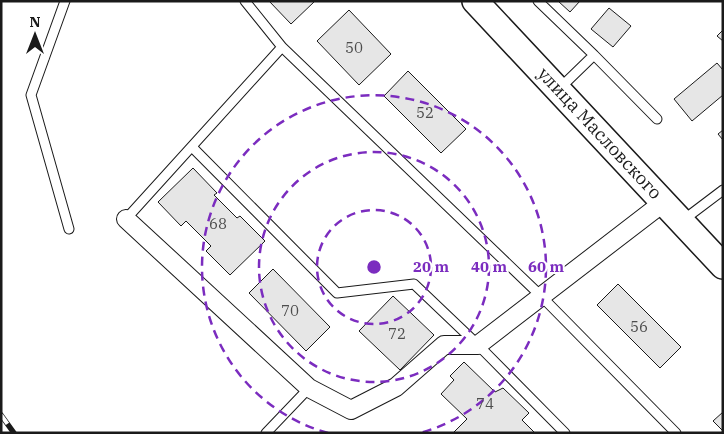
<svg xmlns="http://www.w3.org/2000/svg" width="724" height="434" font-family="'IBM Plex Serif',serif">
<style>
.building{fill:#e6e6e6;stroke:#1a1a1a}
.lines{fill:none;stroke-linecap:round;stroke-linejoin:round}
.lane-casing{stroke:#1a1a1a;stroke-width:11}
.street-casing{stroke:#1a1a1a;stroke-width:20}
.secondary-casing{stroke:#1a1a1a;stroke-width:28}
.lane{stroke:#fff;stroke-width:9}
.street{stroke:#fff;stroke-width:18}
.secondary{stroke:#fff;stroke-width:25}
.rail-casing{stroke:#1a1a1a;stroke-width:5.5}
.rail{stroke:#fff;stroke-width:4;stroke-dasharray:11;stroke-linecap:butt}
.ring{fill:none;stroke:#7b2cbf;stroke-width:2.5;stroke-dasharray:9 6}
.labels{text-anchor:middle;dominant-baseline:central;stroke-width:4;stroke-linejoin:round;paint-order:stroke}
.number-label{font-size:15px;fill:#4d4d4d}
.street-label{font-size:18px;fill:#1a1a1a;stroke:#fff}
.centre{fill:#7b2cbf;stroke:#fff;stroke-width:2.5}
.ring-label{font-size:15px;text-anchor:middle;font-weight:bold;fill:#7b2cbf;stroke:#fff;stroke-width:4;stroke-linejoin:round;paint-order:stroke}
</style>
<rect width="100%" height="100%" fill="#fff"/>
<path class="building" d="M269,1H315L291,24Z
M558,1H580L570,12Z
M609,8L631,26L613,47L591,29Z
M349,10L391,54L359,85L317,41Z
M723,30V41L717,36Z
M717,63L723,70V95L692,121L674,99Z
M408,71L466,129L441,153L384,96Z
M723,130V140L718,134Z
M193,168L217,193L214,195L237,218L240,216L265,241L230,275L206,251L211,246L186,221L181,226L158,202Z
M273,269L330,327L306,351L249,293Z
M618,284L681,347L660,368L597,305Z
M393,296L434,335L400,370L359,331Z
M464,362L495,392L503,388L529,413L522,420L535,433H453L467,419L441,394L454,380L450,376Z
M723,412V431L713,421Z"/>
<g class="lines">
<defs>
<path id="lane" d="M65,1L31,95L69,229
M245,1L282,47
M538,1L594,55
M559,89L594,55L657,119
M192,147L337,293L414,284L478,345L565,433
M126,219L282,47L541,296L676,433
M682,221L723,190
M266,433L309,388"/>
<path id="street" d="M126,219L309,388L351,410L396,387L444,345H478L664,202"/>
<path id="secondary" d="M475,1L723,266"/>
</defs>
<use href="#lane" class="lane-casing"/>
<use href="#street" class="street-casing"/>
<use href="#secondary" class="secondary-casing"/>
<use href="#lane" class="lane"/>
<use href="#street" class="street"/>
<use href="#secondary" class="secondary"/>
<defs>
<path id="rail" d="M1,415L14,433"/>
</defs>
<use href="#rail" class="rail-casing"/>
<use href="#rail" class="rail"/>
</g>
<g class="ring">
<circle cx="374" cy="267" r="57"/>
<circle cx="374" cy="267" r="115"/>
<path d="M328 433A172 172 0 1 1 420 433"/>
</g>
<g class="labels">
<g class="number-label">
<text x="354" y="47">50</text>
<text x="425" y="112">52</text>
<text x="218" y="223">68</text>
<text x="290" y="310">70</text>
<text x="639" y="326">56</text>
<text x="397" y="333">72</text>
<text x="485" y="403">74</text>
</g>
<g class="street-label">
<text transform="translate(600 133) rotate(47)">улица Масловского</text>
</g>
</g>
<circle cx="374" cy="267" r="8" class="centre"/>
<g class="ring-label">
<text x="431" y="272">20 m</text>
<text x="489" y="272">40 m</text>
<text x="546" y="272">60 m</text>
</g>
<rect width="724" height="434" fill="none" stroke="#1a1a1a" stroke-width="5"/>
<g transform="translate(35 35)" stroke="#ffffff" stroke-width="4" paint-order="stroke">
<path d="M0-4L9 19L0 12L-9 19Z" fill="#1a1a1a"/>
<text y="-8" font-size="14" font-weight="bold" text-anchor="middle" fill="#1a1a1a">N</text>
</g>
</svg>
